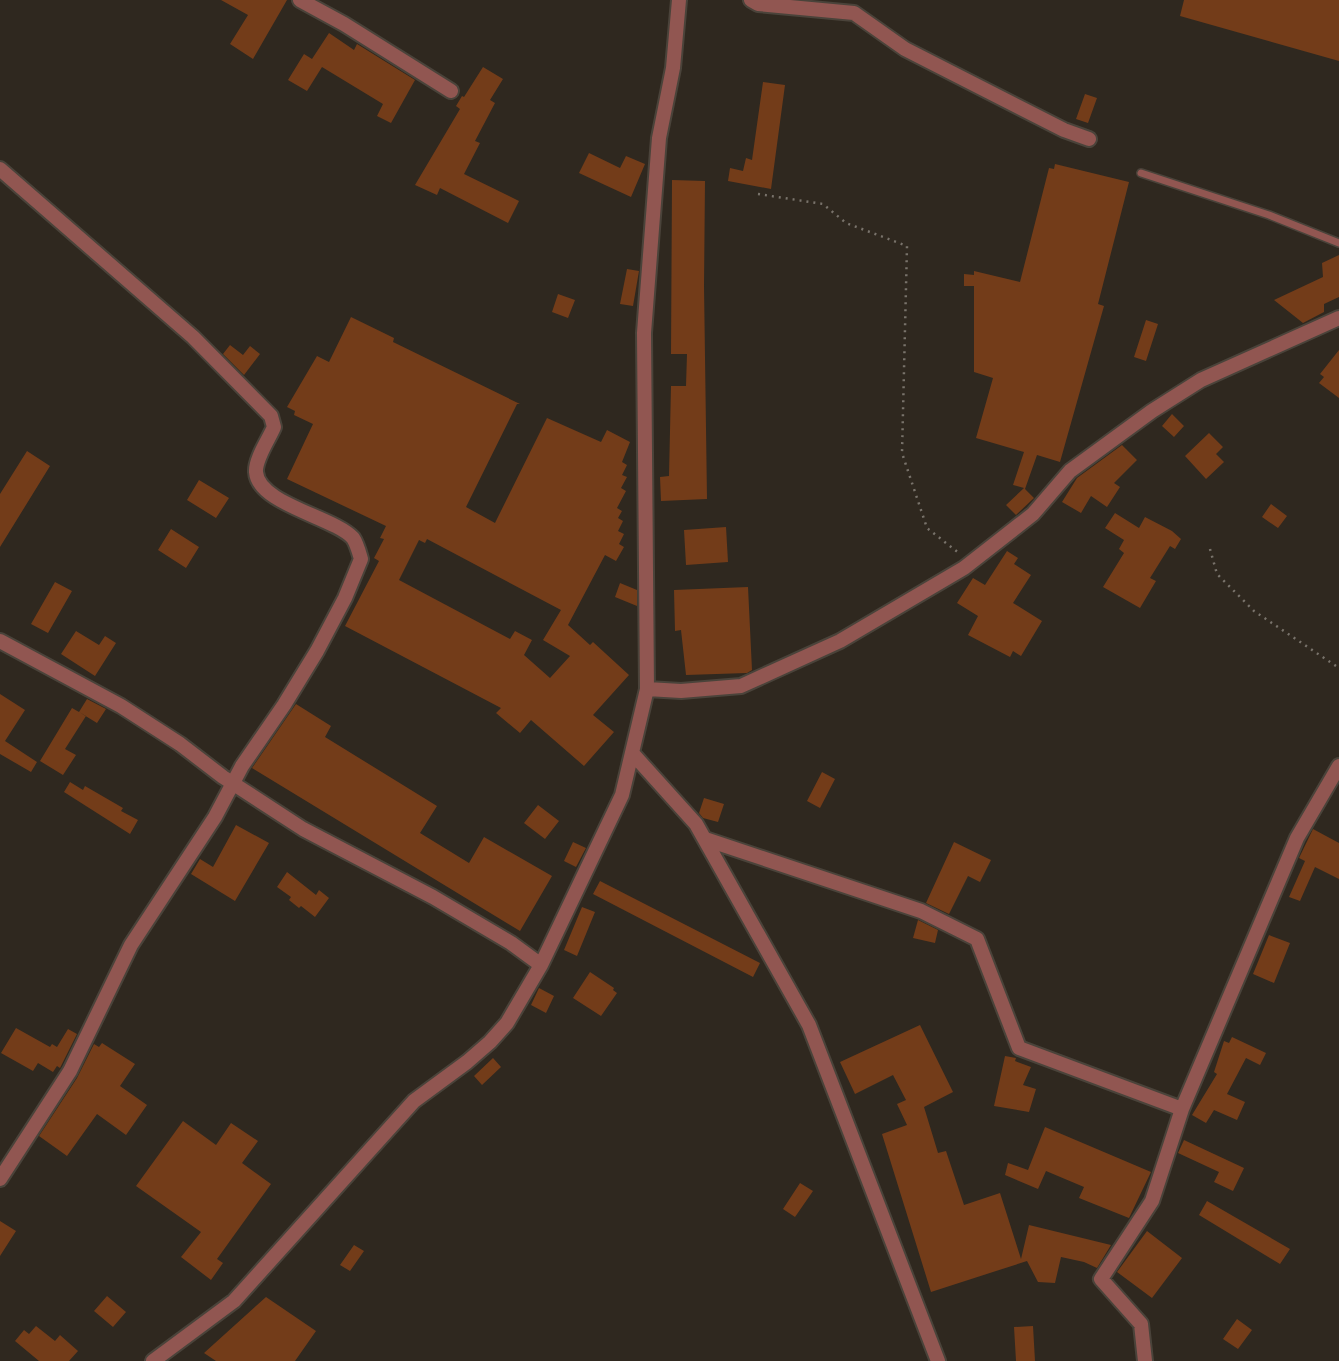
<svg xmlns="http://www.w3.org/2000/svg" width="1339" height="1361" font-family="'Space Grotesk',sans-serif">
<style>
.building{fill:#733c19;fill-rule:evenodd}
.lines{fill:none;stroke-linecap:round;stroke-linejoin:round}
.service-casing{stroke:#4a433a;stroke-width:10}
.minor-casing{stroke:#4a433a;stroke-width:18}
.path{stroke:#79736b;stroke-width:2.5;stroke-dasharray:2 5;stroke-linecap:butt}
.service{stroke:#915651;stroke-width:7}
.minor{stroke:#915651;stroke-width:14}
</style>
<rect width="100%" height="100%" fill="#2f281f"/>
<path class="building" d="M221,0H287L253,59L230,44L248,15Z
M1184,0H1339V61L1180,16Z
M329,33L354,50L357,44L415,80L391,123L377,116L383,104L322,67L307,91L288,80L304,54L312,59Z
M483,67L503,79L490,100L495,103L475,141L480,143L464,174L519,201L508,223L440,188L437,195L415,185L460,109L456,106L462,96L464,97Z
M763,82L785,85L771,189L728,181L730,168L743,171L746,158L752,160Z
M1085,94L1097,98L1088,123L1076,119Z
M589,153L620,168L626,156L645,164L631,197L579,173Z
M1055,164L1129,182L1098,304L1104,306L1060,462L1037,455L1025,489L1034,498L1016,515L1006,505L1024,488L1013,485L1024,452L976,438L993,378L974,372V286H964V274L974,275V271L1020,282L1049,168L1054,169Z
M672,180L705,181L704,286L707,499L661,501L660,477L669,476L671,386H686L687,354H671Z
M1339,255V297L1324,304V312L1303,323L1274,300L1323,277L1322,263Z
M627,269L639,271L633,306L620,304Z
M558,294L575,300L568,318L552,312Z
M351,317L394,338L393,342L520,404H517L466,507L495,523L547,418L601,442L607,430L630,442L622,462L627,465L622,475L627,477L621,488L626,491L617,508L622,511L618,518L623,521L618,531L624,534L619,544L624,547L616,561L605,555L568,625L590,645L593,642L629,675L593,715L614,732L584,766L531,720L520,733L496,713L501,708L345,626L379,561L374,558L384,539L380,538L386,526L287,479L313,424L294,415L295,411L287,407L317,356L329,362ZM427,539L561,610L543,640L570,656L550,678L524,655L532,640L515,631L510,639L399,580L419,540L425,543Z
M1146,320L1158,324L1146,361L1134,357Z
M230,345L243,355L250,346L260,354L244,375L223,354Z
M1339,350V398L1319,383L1324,377L1320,374Z
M1172,414L1184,426L1174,437L1162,426Z
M1209,433L1223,447L1216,454L1224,462L1206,479L1185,456Z
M1122,445L1137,460L1114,483L1120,487L1107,507L1091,496L1081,513L1062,502L1077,478Z
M27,451L50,466L0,547V494Z
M199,480L229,498L216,518L187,500Z
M1271,504L1287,516L1278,528L1262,517Z
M1115,513L1139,528L1145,517L1172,531L1181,539L1175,549L1170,546L1150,578L1156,581L1140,608L1103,587L1124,553L1119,549L1124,540L1105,528Z
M726,527L728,562L686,565L684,530Z
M171,529L199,547L186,568L158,550Z
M1007,551L1018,558L1014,564L1031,575L1013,603L1042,621L1021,656L1013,651L1010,657L968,635L978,616L957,603L973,578L985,585Z
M55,582L72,591L48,633L31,624Z
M620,583L637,590V606L615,597Z
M748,587L752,670L747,673L686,675L681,630L675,631L674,590Z
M76,631L99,645L105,636L116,643L95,676L61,654Z
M0,694L25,710L5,741L37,762L31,772L0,754Z
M87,699L106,709L97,723L79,712Z
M296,704L331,726L325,737L437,806L420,833L469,863L484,837L552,876L520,931L252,768Z
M72,708L86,716L65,749L76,755L63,775L40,761Z
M822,772L835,779L820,808L807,801Z
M70,782L83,790L85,786L123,808L121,811L138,820L130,834L64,792Z
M704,798L724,804L718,822L703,818L699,813Z
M538,805L559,821L545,839L524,823Z
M236,825L269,843L235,901L191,874L200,859L213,867Z
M1313,829L1339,843V879L1315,867L1300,901L1289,897L1305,861L1299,858Z
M573,842L586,848L576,867L564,861Z
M954,842L991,860L980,882L968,876L949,914L926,903Z
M287,872L316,895L319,890L329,898L315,917L301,906L299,908L289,900L291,897L277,887Z
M600,881L760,963L753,977L593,894Z
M582,907L595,912L577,956L564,950Z
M918,920L938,930L935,943L913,938Z
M1269,935L1290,943L1274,983L1253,974Z
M590,972L614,988L613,990L617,993L601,1016L573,998Z
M539,988L554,996L546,1013L531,1005Z
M920,1025L953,1092L924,1107L938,1153L946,1151L964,1205L1000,1193L1021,1259L1029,1225L1111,1245L1097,1268L1084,1262L1061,1257L1055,1283L1038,1282L1027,1261L931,1292L882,1134L907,1125L897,1104L906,1100L893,1075L855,1094L840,1062Z
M16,1028L50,1047L52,1044L57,1047L68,1029L77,1034L60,1068L57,1066L53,1072L38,1063L33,1071L1,1053Z
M1232,1037L1266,1053L1260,1065L1246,1058L1227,1094L1245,1102L1237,1120L1214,1110L1206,1123L1192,1115L1217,1074L1214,1072L1224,1041L1229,1043Z
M102,1043L135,1064L120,1086L147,1105L126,1135L97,1114L67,1156L39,1136L77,1078L94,1044L99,1047Z
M1005,1056L1016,1058L1015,1061L1031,1067L1023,1085L1036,1089L1029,1112L994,1106Z
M493,1058L501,1067L482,1085L474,1076Z
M183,1121L216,1145L231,1123L258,1141L242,1163L271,1184L217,1259L223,1263L211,1280L181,1257L201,1232L136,1186Z
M1045,1127L1151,1172L1129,1218L1079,1198L1084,1187L1046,1171L1038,1189L1005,1175L1008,1163L1028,1170Z
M1184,1140L1244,1168L1233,1191L1214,1182L1219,1172L1178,1153Z
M800,1183L813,1191L795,1217L783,1209Z
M1207,1201L1290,1249L1280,1264L1199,1215Z
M0,1221L16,1231L0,1256Z
M1147,1231L1182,1258L1152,1298L1117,1272Z
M354,1245L364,1251L350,1271L340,1265Z
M107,1296L126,1312L113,1327L94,1311Z
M266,1297L316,1331L295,1361H216L204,1353Z
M1237,1319L1252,1330L1238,1349L1223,1339Z
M36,1326L55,1341L60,1335L78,1351L69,1361H39L15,1341L24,1330L29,1334Z
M1033,1326L1035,1361H1016L1014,1327Z"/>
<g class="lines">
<defs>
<path id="service" d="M1141,173L1269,215L1339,243"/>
<path id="minor" d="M300,0L344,24L451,91
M751,0L758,4L854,13L905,49L1064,130L1089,139
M0,169L193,337L271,416L274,427C269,439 255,459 256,472C258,504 334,517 353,538C357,544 359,552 361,559L345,598L317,651L284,705L242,766L215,817L131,945L70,1071L0,1179
M0,641L121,706L180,744L223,777L303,829L433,897L511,943L541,965
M647,689L681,691L741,686L840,641L964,568L1033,514L1070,471L1152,411L1201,380L1339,318
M633,754L696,824L809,1025L938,1361
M705,839L921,911L977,939L1019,1048L1182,1109
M153,1361L234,1301L414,1101L467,1062L490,1042L507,1023L541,965L622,795L647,689L644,333L659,138L673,68L679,0
M1145,1361L1141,1324L1101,1279L1152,1201L1182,1109L1297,838L1339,766"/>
</defs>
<use href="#service" class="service-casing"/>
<use href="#minor" class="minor-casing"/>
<path class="path" d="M758,194L823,204L846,223L907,246L902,453L927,528L960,554
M1210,549L1217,574L1254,611L1339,668"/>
<use href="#service" class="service"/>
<use href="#minor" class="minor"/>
</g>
</svg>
